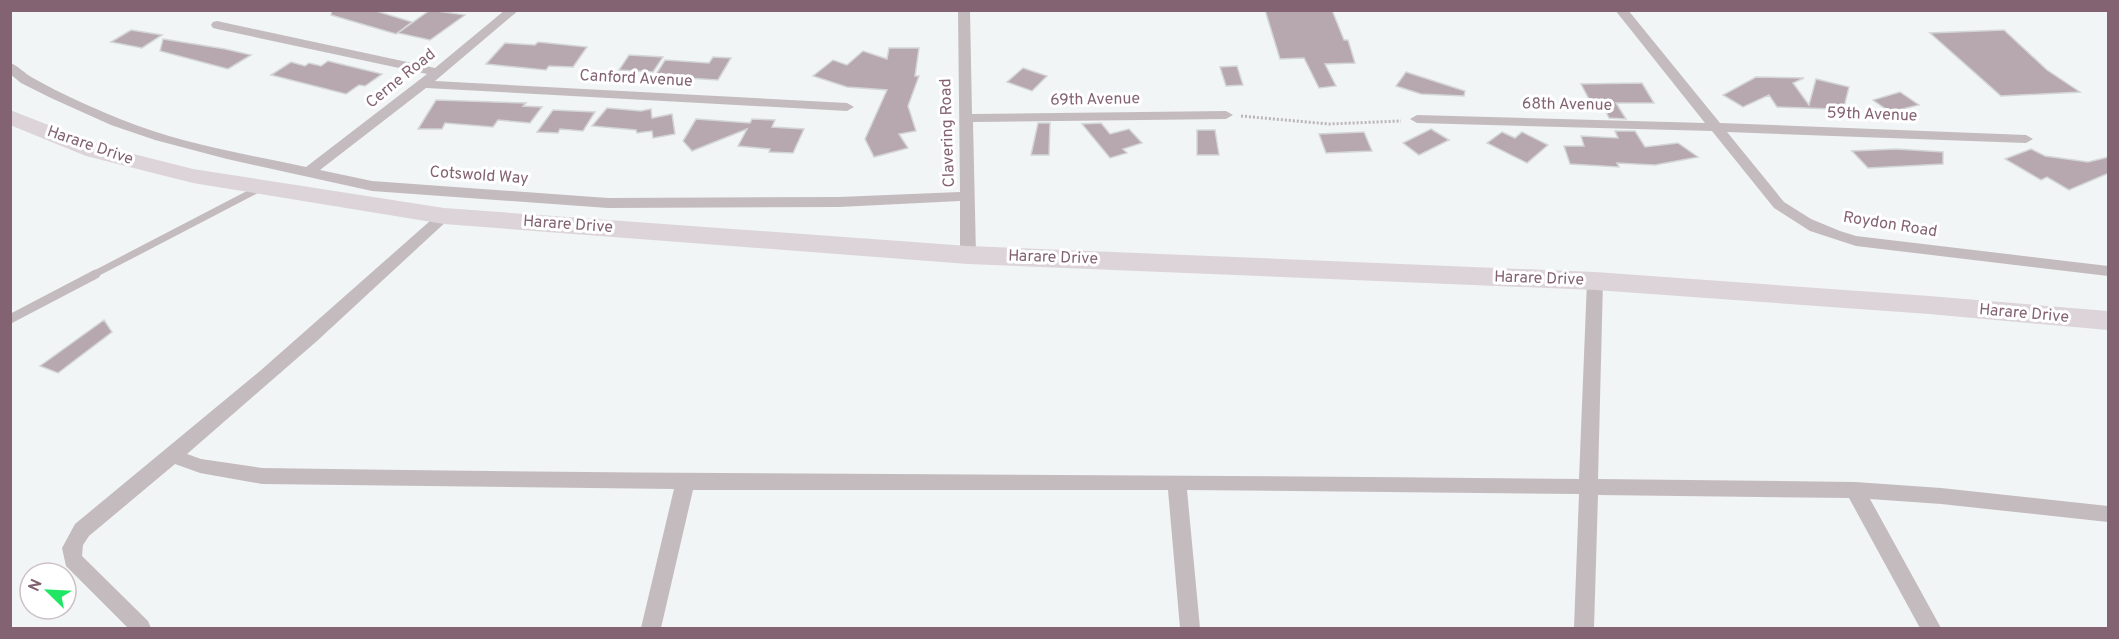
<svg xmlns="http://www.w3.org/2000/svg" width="2119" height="639" font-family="Overpass,sans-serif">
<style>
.building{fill:#b6a8ae;stroke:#d4d6d6;stroke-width:1.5}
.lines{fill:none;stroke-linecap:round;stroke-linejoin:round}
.path{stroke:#bcb5b8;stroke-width:3;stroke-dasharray:2 2;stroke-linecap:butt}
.lane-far1{stroke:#c4bbbf;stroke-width:7}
.lane{stroke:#c4bbbf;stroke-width:9}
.street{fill:#c4bbbf;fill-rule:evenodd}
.primary{fill:#dcd4d8;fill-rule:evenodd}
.labels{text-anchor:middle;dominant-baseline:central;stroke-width:6;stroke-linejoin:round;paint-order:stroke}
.street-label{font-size:16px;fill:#836371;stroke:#fff}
</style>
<rect width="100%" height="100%" fill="#f1f5f5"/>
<path class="building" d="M332,10H373L412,22L396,34L331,15Z
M430,10L465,15L430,40L398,33Z
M1265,10H1332L1344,40H1348L1355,63L1325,64L1336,86L1319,88L1304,58L1280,59Z
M131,30L162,35L142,48L111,42Z
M2004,30L2047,70L2080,92L2001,96L1930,33Z
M163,39L225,49L251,55L228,69L160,51Z
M538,42L587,47L573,67L549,66L546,70L486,64L505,43L535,45Z
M889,48H919L915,76H919L908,106L916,131L899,134L908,148L874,157L865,139L887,90L847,87L813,76L833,60L847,65L863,51L887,59Z
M629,55L663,57L653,72L619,70Z
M713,57L731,58L718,80L655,76L665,60L709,63Z
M328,61L382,74L365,86L359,85L346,94L271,75L291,62L305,66L309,63L321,66Z
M1237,66L1243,85L1226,86L1220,67Z
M1023,68L1047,76L1032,91L1007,82Z
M1406,72L1465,91L1464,96L1421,94L1396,86Z
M1756,77L1804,78L1793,83L1809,105L1816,79L1849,87L1843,111L1833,109L1777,107L1769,95L1743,107L1723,95Z
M1642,83L1654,103H1616L1626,119L1609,118L1601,101H1590L1581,84Z
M1900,92L1919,105L1890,112L1873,100Z
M436,100L526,103L523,106L542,107L530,123L498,120L493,127L445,123L442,129H418Z
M607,108L641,111L651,109L652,118L672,114L675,134L653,138L652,131L637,133L636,130L592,126Z
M553,110L595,112L583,131L560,129L558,133L537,132Z
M696,119L750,123L752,119L775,120L772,127L804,129L793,153L769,152L770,149L738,146L747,129L692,151L683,141Z
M1038,123H1050L1049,155H1031Z
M1101,123L1110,134L1129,129L1142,143L1123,149L1127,153L1110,158L1082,124Z
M1431,129L1449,140L1419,155L1403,143Z
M1197,130H1215L1219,155H1197Z
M1615,131H1635L1645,147L1678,143L1698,157L1655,165L1617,163L1619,167L1570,164L1564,146H1584L1581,136L1618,138Z
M1364,132L1372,151L1326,153L1319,134Z
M1502,132L1515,138L1522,132L1548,145L1527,163L1487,143Z
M1896,149L1943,152V164L1868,168L1852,151Z
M2031,149L2045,156L2088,162L2109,157V173L2069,190L2047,177L2041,180L2005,159Z
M104,320L112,332L58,373L40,366Z"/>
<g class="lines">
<path class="path" d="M1241,116L1329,124L1401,121"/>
<path class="lane-far1" d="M93,275L260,188"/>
<path class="lane" d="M10,319L96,274"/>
<path class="street" d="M505,10H519L435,81L847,103L854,107L847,111L426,88L320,170L372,181L608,198L839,197L960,192L958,10H970L972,114L1226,111L1233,115L1226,119L973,122L976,255L968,260L960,255V201L839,207L608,208L372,191L227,159L155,140L111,125L51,98L21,83L10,74V63C19,66 25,74 33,78C61,94 91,107 120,119C179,143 244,154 306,167L427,74L217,29L213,28L211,25L213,22L217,21L435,68Z
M1615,10H1628L1720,123L2026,135L2033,139L2026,143L1727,132L1784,202L1811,219L1840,231L1856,236L2108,266V276L1856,246L1810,231L1774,208L1712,131L1417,123L1410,119L1417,115L1705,123Z
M444,211L449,213L452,216L449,219L317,341L187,454L201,459L262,468C701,475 1140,474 1579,479L1587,281L1589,277H1601L1603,281L1598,479L1855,482L1941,488L2108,506V522L1941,504L1870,499L1941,628H1920L1849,498L1598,495L1594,628H1574L1579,494L1187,490L1200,628H1180L1168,490H693L661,628H641L674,489L262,484L200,473L175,464L89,536L83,545L82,556L148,621L151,628H128L66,566L62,548L75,524L260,371L439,213Z"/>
<path class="primary" d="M10,110L102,146L193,169L444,208L968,246L1595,272L1929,296L2108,311V330L1929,314L1595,290L968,264L444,224L193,183L86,156L10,125Z"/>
</g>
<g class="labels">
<g class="street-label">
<text transform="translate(401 79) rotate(-39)">Cerne Road</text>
<text transform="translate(636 79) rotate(3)">Canford Avenue</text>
<text transform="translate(1095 100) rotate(-1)">69th Avenue</text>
<text transform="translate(1567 105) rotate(1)">68th Avenue</text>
<text transform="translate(1872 115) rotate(2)">59th Avenue</text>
<text transform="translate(948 133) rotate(-92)">Clavering Road</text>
<text transform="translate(90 146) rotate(19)">Harare Drive</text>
<text transform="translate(479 176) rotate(4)">Cotswold Way</text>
<text transform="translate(568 225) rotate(4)">Harare Drive</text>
<text transform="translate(1890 225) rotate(9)">Roydon Road</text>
<text transform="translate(1053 258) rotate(2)">Harare Drive</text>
<text transform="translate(1539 279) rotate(2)">Harare Drive</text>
<text transform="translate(2024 314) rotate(5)">Harare Drive</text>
</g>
</g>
<rect width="2119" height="639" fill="none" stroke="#836371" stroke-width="24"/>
<g transform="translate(48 591) rotate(294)"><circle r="28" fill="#ffffff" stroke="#cdc1c6" stroke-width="1.5"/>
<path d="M0-4.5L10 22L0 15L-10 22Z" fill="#1fe765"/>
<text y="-9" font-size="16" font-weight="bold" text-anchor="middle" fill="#836371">N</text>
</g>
</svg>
